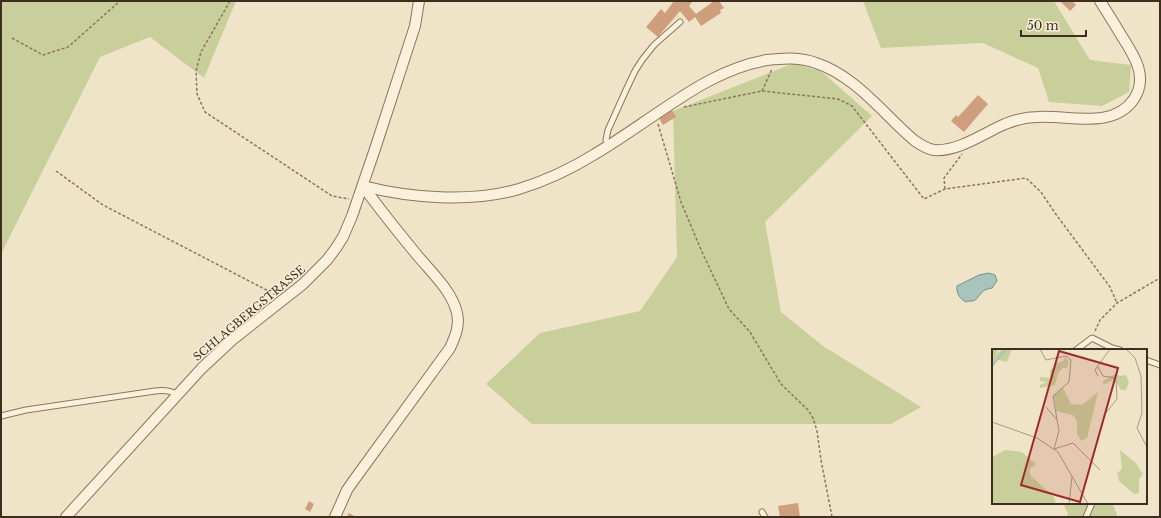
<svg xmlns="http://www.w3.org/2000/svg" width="1161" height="518" font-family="'Libre Baskerville',serif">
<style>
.green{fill:#c9cf9b}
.water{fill:#a9c4bc;stroke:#6f938a}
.building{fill:#cf9f7d}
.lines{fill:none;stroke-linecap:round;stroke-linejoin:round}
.service-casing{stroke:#8d765c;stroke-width:7}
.minor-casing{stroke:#8d765c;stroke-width:12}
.path{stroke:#8d765c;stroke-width:1.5;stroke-dasharray:3 2;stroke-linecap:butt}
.service{stroke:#faf1dc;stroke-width:5}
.minor{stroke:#faf1dc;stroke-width:10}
.labels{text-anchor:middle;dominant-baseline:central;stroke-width:3;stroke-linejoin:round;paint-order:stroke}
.street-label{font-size:11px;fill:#3d2e20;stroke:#f7eed8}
.inset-river{fill:none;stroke:#a9c4bc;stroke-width:2}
.inset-road{fill:none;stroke:#a89b85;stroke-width:1}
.view{fill:#9e2a2b;fill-opacity:0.15;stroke:#9e2a2b;stroke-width:2}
.inset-edge{fill:none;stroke:#3d2e20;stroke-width:2}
</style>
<rect width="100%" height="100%" fill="#f0e4c8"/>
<path class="green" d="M1,1H236L204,78L150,37L100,57L1,254Z
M863,1H1054L1090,60L1131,65L1129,92L1102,106L1049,102L1038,68L983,43L881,48Z
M794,63L822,72L872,116L765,222L781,312L823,346L921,407L891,424H532L486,384L540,333L640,311L677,257L673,111Z
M1063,503H1112L1118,517H1067L1068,514Z"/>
<path class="water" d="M989,273L995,275L997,281L992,288C978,290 982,297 973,301C971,301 968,301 966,302C960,299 956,293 957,286L979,275Z"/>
<path class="building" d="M674,1H693L689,6L696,14L714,1H719L724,8L720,10L721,13L701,26L695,17L689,22L680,11L658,37L646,27L661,9L665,13Z
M1060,1H1072L1076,5L1070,11Z
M978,95L988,104L964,132L951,121L956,115L958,117Z
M672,110L676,117L663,125L659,118Z
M309,501L314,504L310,512L305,509Z
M798,503L800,517H780L778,506Z
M349,513L356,517H347Z"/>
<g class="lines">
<defs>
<path id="service" d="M608,146L606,140L608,130L626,90L635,71L642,60L654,45L680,22
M1076,350L1092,338L1112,348L1120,350
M1146,360L1160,365
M1,416L26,410L155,391C163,390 170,390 178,395
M762,512L765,517
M1086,517L1092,503"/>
<path id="minor" d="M363,186C410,198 471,203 519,189C545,181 571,169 595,154C617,141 638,126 659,112C693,89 726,67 767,60C784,58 800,57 816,63C856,76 884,115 915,141C921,145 927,149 934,150C958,152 984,133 1005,124C1015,120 1026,117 1038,117C1069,115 1113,130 1134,99C1149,76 1133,54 1121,35C1114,23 1107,12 1100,1
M66,517L202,368L232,340L303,284L327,260L336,248L343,237L352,216L375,149L415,26L419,1
M335,517L347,490L354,480L450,348C455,337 460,326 457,313C452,291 432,273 417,255C399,233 380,210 363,186"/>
</defs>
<use href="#service" class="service-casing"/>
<use href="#minor" class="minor-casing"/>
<path class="path" d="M230,1L201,52L196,71L197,94L205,112L332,196L349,199
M12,38L43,55L68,47L120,1
M762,91L772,69
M684,107L762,91L838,99L852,106L924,199L945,189L1026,178L1041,192L1055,213L1110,287L1117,303
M658,124L681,202L702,252L729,309L750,332L781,384L808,410L813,418L817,431L821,460L832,517
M56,171L103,205L276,295
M945,189L944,178L962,154
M1095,331L1100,320L1117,303L1160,278"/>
<use href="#service" class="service"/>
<use href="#minor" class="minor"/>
</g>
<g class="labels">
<g class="street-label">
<text transform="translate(249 313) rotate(-40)">SCHLAGBERGSTRASSE</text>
</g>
</g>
<g transform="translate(992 349)">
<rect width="155" height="155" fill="#f0e4c8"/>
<path d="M0,0H7L4,5L11,0H20L15,13L7,11L0,14ZM73,8L77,13L75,19H71L66,24L63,36L48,39V36L55,33L48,32V28L58,29V21L62,18V15L71,12ZM125,24L127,27L134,26L137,33L134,41H129L123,30L111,36V32ZM71,39L79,55L90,56L106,43L95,89L89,92L85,85V72L81,66L64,62L62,46ZM13,101L30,103L44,115L38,120V126L62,148L64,155H0V108ZM128,101L143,113L151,125L147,130V144L142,145L127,132L125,124L130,120Z" fill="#c9cf9b"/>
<path class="inset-river" d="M0,17L14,0"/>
<path class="inset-road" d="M48,0L54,11L74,7L79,11L77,33L61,47L67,82L62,100M134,0L143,9L149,27L150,64L145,79L155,98M106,18L111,27L124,29L125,50L113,65M106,27L103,21L118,0M54,58L65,71M0,73L45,89L66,103L96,155M62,100L81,94L108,121M77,155L80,128"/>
<path class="view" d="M67,2L126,19L88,153L29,136Z"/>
<rect width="155" height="155" class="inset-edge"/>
</g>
<rect width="1161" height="518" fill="none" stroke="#3d2e20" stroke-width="4"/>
<path d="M1021 30v6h65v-6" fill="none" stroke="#3d2e20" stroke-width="2"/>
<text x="1027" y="30" font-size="12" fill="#3d2e20" stroke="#f7eed8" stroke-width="3" paint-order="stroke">50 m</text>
</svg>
